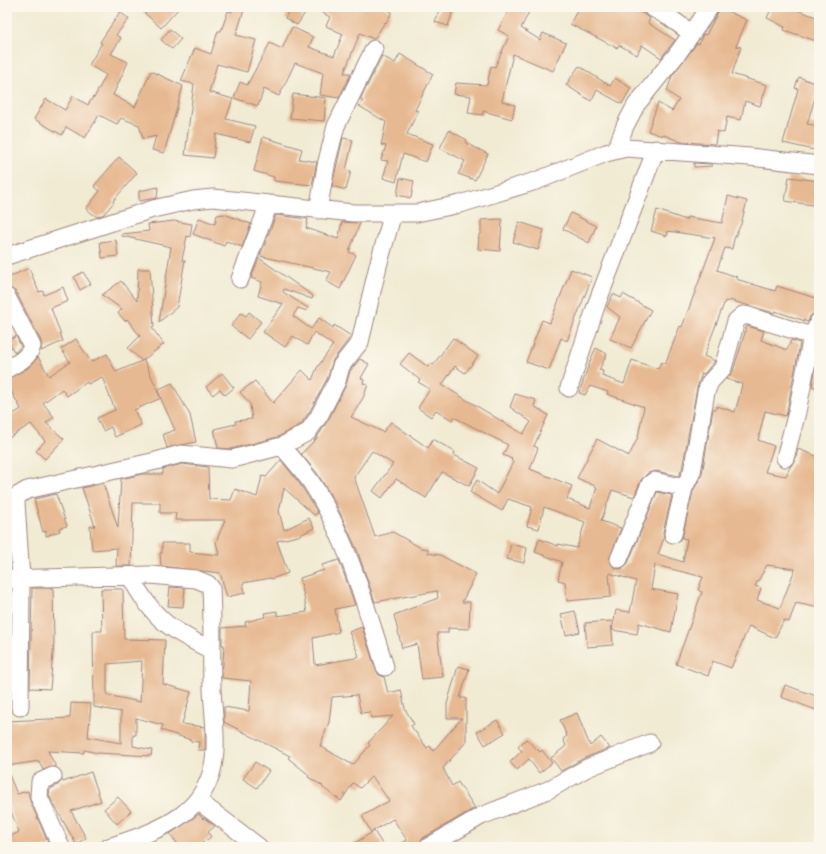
<svg xmlns="http://www.w3.org/2000/svg" width="826" height="854" font-family="Kalam,sans-serif">
<style>
.building{fill:#e7b992;fill-rule:evenodd}
.lines{fill:none;stroke-linecap:round;stroke-linejoin:round}
.street-casing{stroke:#9e857f;stroke-width:19}
.street{stroke:#fff;stroke-width:17}
</style>
<rect width="100%" height="100%" fill="#fbf7ec"/>
<filter id="ink" filterUnits="userSpaceOnUse"><feTurbulence type="fractalNoise" baseFrequency=".025" numOctaves="2"/><feDisplacementMap in="SourceGraphic" scale="8" xChannelSelector="R" yChannelSelector="G"/><feConvolveMatrix kernelMatrix="1 2 1 2 8 2 1 2 1" color-interpolation-filters="sRGB"/></filter>
<filter id="wash" filterUnits="userSpaceOnUse"><feTurbulence type="fractalNoise" baseFrequency=".012" numOctaves="4" result="noise"/><feDisplacementMap in="SourceGraphic" scale="16" xChannelSelector="R" yChannelSelector="G"/><feGaussianBlur stdDeviation="0.9" result="paint"/><feColorMatrix in="noise" values="0 0 0 0 0 0 0 0 0 0 0 0 0 0 0 0 0 1.4 0 .05"/><feComposite in="paint" operator="in"/></filter>
<g filter="url(#wash)">
<rect width="100%" height="100%" fill="#f1ebd3"/>
<g id="blocks">
<path class="building" d="M138,7H180L161,28Z
M233,7H245L236,35L256,40L247,72L217,64L209,92L233,99L226,119L255,126L250,142L216,134L213,158L185,155L194,84L181,81L195,48L211,54L218,31H221L228,11L232,12Z
M291,7H309L297,25L285,18Z
M312,7H383L392,12L386,23L385,22L374,39L360,33L344,73H350V76L339,98L320,95L323,73L295,63L279,96L264,89L258,106L234,98L240,82L247,85L270,43L282,49L292,27L313,37L309,47L334,56L343,34L326,26L330,17Z
M440,7H454L448,26L435,22Z
M511,7H519L529,12L521,28L540,40L543,33L566,43L553,71L513,54L502,101L515,105L512,119L483,111V115L468,113L471,96L454,94L456,83L487,85L491,66L495,67L509,36L498,30Z
M579,7H631L650,18L648,23L675,40L661,58L642,45L637,55L619,45L617,48L570,24Z
M772,7H789L819,18V42L784,30L785,27L767,18Z
M720,8L747,20L736,46L741,47L732,74L767,85L760,106L745,101L741,120L727,117L724,133L717,131L715,144L681,142L662,134V136L648,131L658,103L672,111L679,100L667,91L672,76L697,43L699,44L703,34L706,35Z
M120,12L129,19L116,35L121,38L111,54L128,62L113,95L135,107L151,71L183,86L164,153L152,150L156,136L143,139L139,125L121,118L117,124L99,115L85,138L66,127L62,135L34,119L46,99L65,110L73,96L88,105L93,97L94,98L106,75L89,65L102,43L100,42Z
M170,29L181,39L172,49L161,40Z
M400,54L433,74L415,110L418,111L407,134L433,144L426,162L403,154L396,182L383,178L388,161L381,160L386,146L381,145L386,122L359,106L363,101L360,100L382,56L395,63Z
M579,66L610,86L615,78L631,88L622,104L597,90L591,101L566,85Z
M799,77L819,85L807,124L819,126V151L783,143L798,89L795,88Z
M293,94L326,98L324,121L290,118Z
M449,130L467,140L466,143L488,154L475,180L458,174L465,161L440,148Z
M263,137L302,149L299,159L317,162L312,185L274,181V177L254,171Z
M343,138L353,140L346,170L351,171L346,190L332,186Z
M119,157L137,173L113,201L114,202L104,214L97,217L86,209L100,191L94,186Z
M694,163L712,164V166L694,167Z
M789,177L819,181V206L785,201Z
M400,178L414,181L411,198L397,195Z
M158,187L157,198L139,201V191Z
M728,196L747,201L741,224L734,239L732,249L725,248L717,270L737,277L736,279L775,291L777,286L819,299L816,312L810,316L808,322L775,311L774,313L729,300L728,302L725,301L704,356L715,361L704,374L702,373L697,388L682,469L679,476L656,471L648,473L641,480L634,497L612,490L601,521L621,528L609,560L615,568L621,569L628,563L657,492L672,495L663,532L664,538L658,554L683,562L687,539L682,538L693,491L702,474L713,409H716L717,406L735,412L739,398L742,384L726,379L733,371L747,326L764,331L761,340L787,350L791,340L800,343L786,416L765,411L758,440L774,446L765,472L786,476L790,467L795,461L798,449L819,457V608L796,603L789,622L784,620L775,638L749,626L731,668L713,661L708,676L676,664L702,592L698,590L703,577L655,565L651,589L678,594L671,632L639,623L637,634L612,630L616,610L630,612L636,581L609,573L611,597L567,601L565,582L558,580L562,562L535,552L539,539L558,546V544L577,548L585,522L544,507L539,529L527,526L532,507L508,499L502,511L470,492L477,480L497,494L513,462L511,460L512,459L503,455L508,445L454,417L452,420L436,410L431,417L418,408L430,389L418,382L420,380L400,364L409,353L428,367L431,363L433,365L453,338L478,356L465,373L455,366L442,385L523,434L531,422L510,407L515,394L536,400L534,406L548,415L534,446L538,448L530,469L572,486L567,499L590,508L597,487L577,478L597,439L629,456L638,437L644,407L607,394L608,392L590,386L585,395L579,393L592,356L596,348L607,354L599,370L603,371L602,376L624,384L632,360L658,369L661,362L665,364L680,326L682,327L715,238L668,231L667,236L651,231L657,210L686,220L687,217L722,223ZM767,565L795,569L780,608L757,600L761,588L755,586Z
M571,213L596,226L589,243L563,229Z
M224,214L251,224L242,247L226,241L224,246L193,234L199,218L215,224L217,215Z
M276,215L308,219L306,228L338,239L342,222L360,223L349,252L356,255L340,289L326,281L331,272L260,256Z
M502,219L500,251L478,249L479,234H481V220Z
M174,221L192,224L190,237L187,236L182,260H185L177,307L159,322L171,247L122,236V234L149,231L148,224Z
M519,222L544,230L538,250L513,242Z
M116,240L118,256L102,258L100,242Z
M259,258L313,296L312,299L284,289L283,292L308,308L307,311L298,308L293,316L311,329L319,318L333,328L334,325L351,336L333,360L328,377L310,411L301,424L278,437L231,449L218,448L214,429L236,424L235,421L252,419L250,404L240,392L255,381L273,403L302,370L312,380L317,368L333,345L314,332L307,345L293,336L285,347L263,332L283,304L258,296L262,282L251,278Z
M29,268L39,292L43,291L44,295L63,287L68,301L51,308L63,341L41,351V341L16,292L10,288L7,280V278Z
M138,269H150L154,327L152,328L164,344L142,361L128,348L140,336L127,319L125,321L118,313L122,309L102,295L121,281L137,301Z
M571,269L592,277L567,341L561,338L549,370L526,362L542,320L550,323Z
M83,272L91,284L80,290L74,277Z
M613,294L621,298L623,294L651,310L631,348L610,339L620,317L607,307Z
M249,312L261,322L248,339L231,326L241,313L246,316Z
M16,336L21,346L15,353L8,341Z
M76,339L91,362L107,354L116,372L144,360L161,398L134,410L141,425L115,437L111,427L103,431L97,418L115,410L102,377L88,384L87,382L67,396L62,389L43,403L54,417L46,423L64,439L45,459L36,451L45,441L31,424L7,439V418L21,409L7,384V379L28,368L38,357L49,376L70,362L61,349Z
M819,352V389L812,386Z
M360,359L369,364L361,378L364,380L363,383L368,385L363,398L351,417L383,432L391,422L428,448L433,439L455,452L454,455L479,468L469,486L442,472L426,498L396,479L382,498L373,491L393,464L372,451L354,477L375,537L393,532L421,548L428,549V553L440,555L476,574L462,602H470L469,629L448,628V633H437L443,677L422,679L417,644L402,648L394,615L438,598L437,591L375,602L357,550L336,504L317,473L301,454L316,439L327,422L346,385L350,371Z
M222,373L234,388L225,395L220,389L213,395L206,387Z
M172,383L190,415L196,442L167,448L163,434L175,430L157,390Z
M281,460L300,484L318,513L314,515L284,488L279,511L284,530L309,518L314,528L298,536L277,541L288,573L271,579V578L243,583L245,593L227,597L220,573L161,566L160,553H162V543H190V552L219,555L216,542L225,520H175L176,513H160V503H133L131,566H116L117,548L92,550L90,526H95L82,488L103,483L118,528L121,479L142,474H163V469L182,464L208,467L209,499L231,500L235,489L257,497L262,476L266,477Z
M56,494L67,526L59,528L60,531L46,536V531L43,532L34,499Z
M511,544L527,548L524,563L507,559Z
M339,560L355,605L335,609L339,632L313,638L315,665L355,658L359,656L349,632L362,627L376,670L379,675L384,677L388,693L401,690L405,709L414,724L411,726L427,748L430,746L433,751L462,718H447V704L458,666L469,669L460,698H466V742L443,768L452,786L458,782L475,808L423,838L418,847H397L407,840L393,819L371,832L362,816L389,801L372,776L360,788L353,783L341,801L322,787L323,786L308,777L309,775L288,758L290,756L224,722V707L249,711L251,681L222,678L224,645H222V628L246,626L245,622L265,617L264,613L277,611V616L307,612L300,578L324,570L322,565ZM357,695L361,713L370,712L371,718L393,716L368,743L370,745L353,765L320,746L329,722L332,697Z
M170,587L185,588L183,607L168,606Z
M32,588H53L54,642L50,689L30,688Z
M101,589H123L124,639L165,640L163,684L191,692L182,724L205,727V750H198L199,742L191,741V740L161,730L163,725L136,718V735H133V746L152,750L151,756L98,753L84,750V753L48,751L56,767L43,770L39,761L7,766V721L70,718L71,703L91,704L88,737L121,743V712L94,707L93,631H102ZM142,661L140,702L107,695V664Z
M575,611L580,632L566,635L561,614Z
M611,621L613,645L587,647L585,623Z
M7,631H11L10,686H7Z
M785,685L819,697V711L781,697Z
M577,713L590,746L601,737L610,748L582,759L561,771L551,758L566,746L563,739L567,736L560,720Z
M497,720L505,733L485,745L477,732Z
M526,739L540,752L542,750L552,763L539,773L529,759L517,770L510,762L522,751L518,747Z
M255,762L269,771L257,788L243,779Z
M7,770L17,794L28,791L30,801L50,847H7V838L19,832L7,802Z
M91,772L101,801L71,811L86,838L76,844L52,801L49,795L50,789L58,785L62,780L63,782Z
M118,797L131,811L117,824L104,809Z
M199,814L203,819L204,818L215,826L208,832L211,837L196,847H180L170,834Z
M374,831L384,847H349Z"/>
</g>
</g>
<g filter="url(#ink)">
<use href="#blocks" fill-opacity="0" stroke="#9e857f" stroke-width="1"/>
<g class="lines">
<defs>
<path id="street" d="M651,7L669,17L691,33
M616,150L625,126L636,105L678,53L710,7
M318,210L327,161L336,126L374,49
M7,256L153,209L193,200L213,198L353,213H417L460,204L536,181L606,153L626,148L750,157L819,165
M240,279L269,204
M7,297L32,346C29,358 17,363 7,369
M569,388L597,303L656,149
M282,446C293,460 307,474 316,490C349,544 366,607 385,667
M785,458L797,412L812,336L819,321
M673,534L684,488L692,472L706,392L710,382L723,368L736,321L743,315L749,316L812,336
M619,559L650,484L654,481L684,488
M130,576C153,619 169,629 211,650
M7,579L150,575L196,579L208,584L211,588C213,622 211,656 212,689C213,709 216,730 215,750C212,814 160,830 109,847
M20,707L21,579L16,502L17,496L27,490L156,461L181,454L232,459L282,446L308,432L319,416L337,381L341,366L360,342L378,266L393,213
M53,776L40,782L39,797L61,847
M197,800L259,847
M428,847L481,816L548,790L587,768L650,743"/>
</defs>
<use href="#street" class="street-casing"/>
<use href="#street" class="street"/>
</g>
</g>
<rect width="826" height="854" fill="none" stroke="#fbf7ec" stroke-width="24"/>
</svg>
